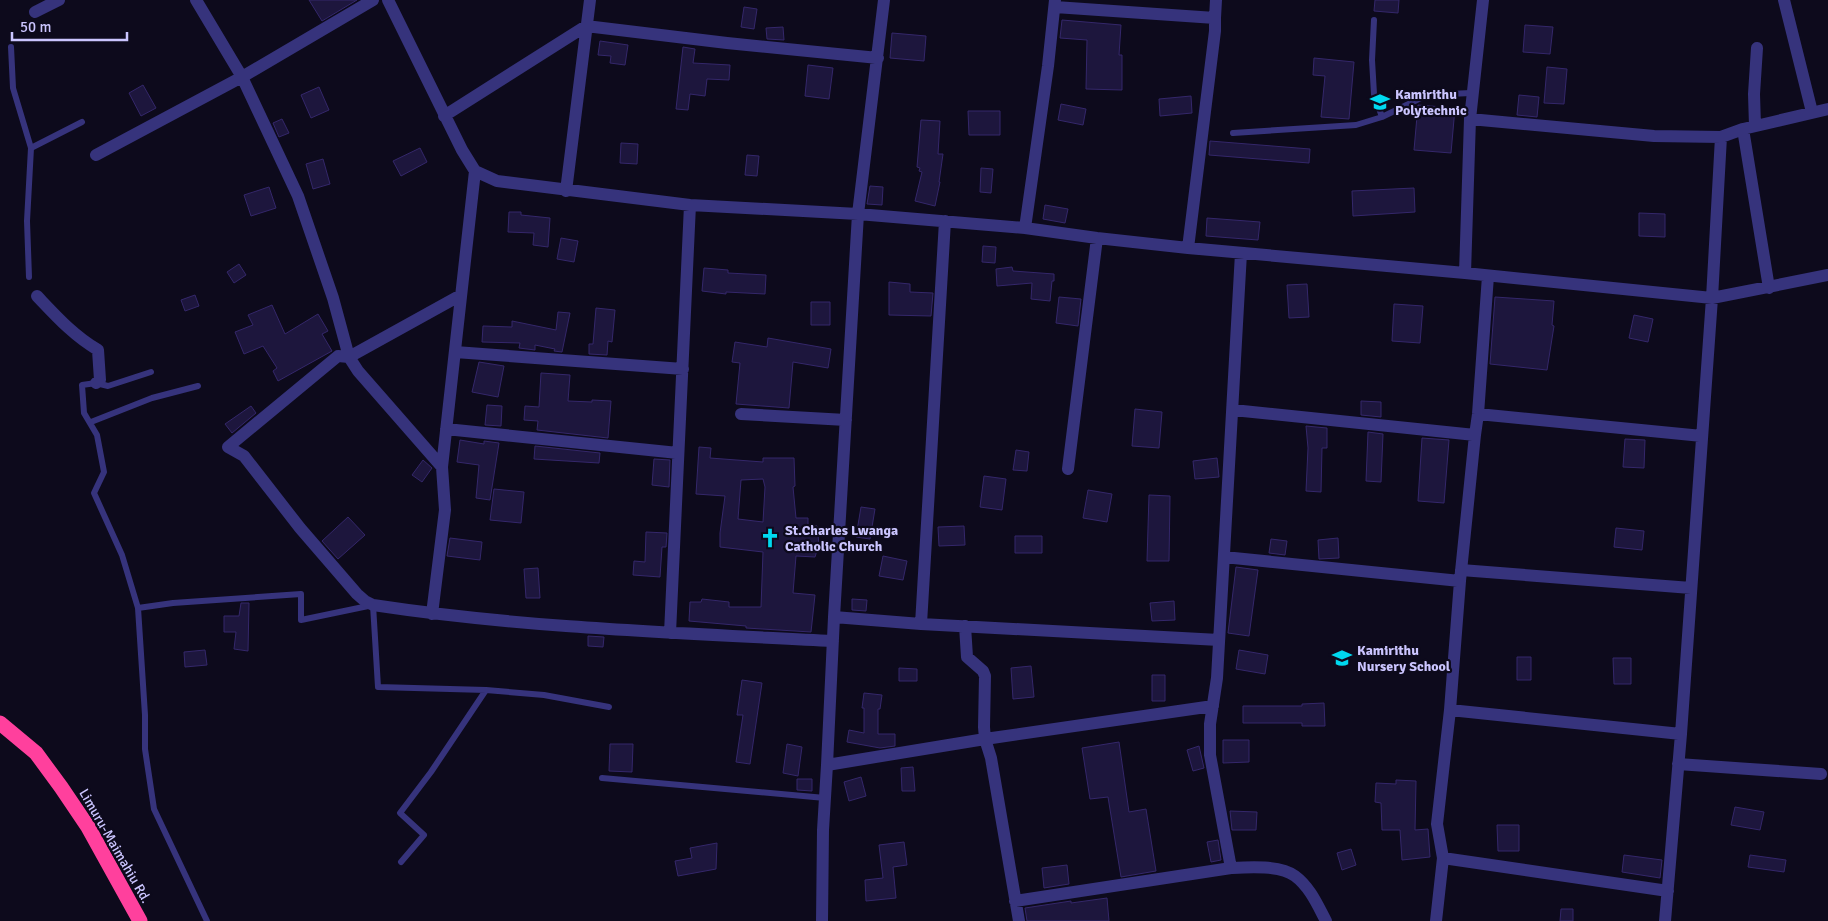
<svg xmlns="http://www.w3.org/2000/svg" width="1828" height="921" font-family="Signika,sans-serif">
<style>
.building{fill:#1d163d;stroke:#34276a;fill-rule:evenodd}
.lines{fill:none;stroke-linecap:round;stroke-linejoin:round}
.lane{stroke:#36337c;stroke-width:6}
.street{stroke:#36337c;stroke-width:12}
.highway{stroke:#ff409d;stroke-width:15}
.labels{text-anchor:middle;dominant-baseline:central;stroke-width:4.5;stroke-linejoin:round;paint-order:stroke}
.poi-label{font-size:14px;font-weight:bold;fill:#cbc5ff;stroke:#0d0a1c;text-anchor:start}
.street-label{font-size:14px;fill:#cbc5ff;stroke:#0d0a1c}
</style>
<rect width="100%" height="100%" fill="#0d0a1c"/>
<path class="building" d="M309,0H357L322,21Z
M1375,0H1399L1398,13L1374,11Z
M744,7L757,9L754,29L741,27Z
M1062,20L1121,25L1119,55H1122V90L1086,89L1087,40L1060,38Z
M1525,25L1553,27L1550,54L1523,52Z
M783,27L784,40L767,39L766,28Z
M892,33L926,36L924,61L890,58Z
M600,41L628,45L625,65L610,63L611,56L598,55Z
M683,47L695,49L693,63L730,65L729,80L707,79L705,96L690,94L688,110L676,109Z
M1314,58L1354,62L1349,119L1321,117L1325,76L1313,75Z
M808,65L833,68L829,99L805,96Z
M1547,67L1567,69L1564,104L1544,103Z
M143,85L156,108L141,116L129,93Z
M319,87L329,110L311,118L301,95Z
M1519,95L1539,97L1537,117L1517,115Z
M1191,96L1192,113L1160,116L1159,99Z
M1061,104L1086,109L1083,125L1058,120Z
M1418,105L1455,108L1451,153L1414,150Z
M968,111H1000V135H969Z
M282,119L289,133L279,137L273,123Z
M921,120L940,121L938,154H943L939,182H940L935,206L915,201L922,172L919,171L920,168L917,167Z
M1210,141L1310,149L1309,163L1209,155Z
M621,143L638,144L637,164L620,163Z
M420,148L427,162L401,176L393,161Z
M747,155L759,156L757,176L745,175Z
M323,159L330,184L313,189L306,164Z
M981,168L993,169L991,193L980,192Z
M870,186L883,187L882,205L867,204Z
M269,187L276,208L251,216L244,195Z
M1414,188L1415,212L1353,216L1352,191Z
M1045,205L1068,209L1065,223L1043,219Z
M509,212H521V215L550,218L548,247L533,245L534,233L508,232Z
M1639,213L1665,214V237L1639,236Z
M1207,218L1260,222L1258,240L1206,236Z
M561,238L578,241L574,262L557,259Z
M983,246L996,247L995,263L982,262Z
M239,264L246,275L234,283L227,272Z
M1012,267L1013,271L1054,274V281H1052L1050,301L1031,299L1032,283L997,286L996,269Z
M704,268L728,270V273L766,275L765,294L726,292V294L702,291Z
M889,282L910,284V292L933,293L931,316L889,315Z
M1307,284L1309,317L1289,318L1287,285Z
M195,295L199,306L185,311L181,300Z
M1059,297L1081,299L1078,326L1056,323Z
M1495,297L1554,301L1552,325L1554,326L1547,370L1490,364Z
M811,302H830V325H811Z
M1394,304L1423,306L1420,343L1392,341Z
M272,305L285,334L318,314L328,331L322,334L332,351L278,381L273,371L277,368L263,346L244,354L235,332L253,325L248,315Z
M596,308L615,310L612,342L608,341L607,355L589,354V344H593Z
M558,312L570,313L562,352L554,351L555,349L535,345V350L519,348L520,343L482,342L483,326L512,327V321L556,330Z
M1634,315L1653,319L1648,342L1629,338Z
M768,338L831,349L828,368L793,362L789,408L736,404L740,363L732,362L735,342L767,347Z
M479,362L504,366L498,397L472,392Z
M541,373L570,375L568,401L592,402V400L611,401L608,438L537,430L538,421L524,420L525,406L539,407Z
M1361,401L1381,402V417L1361,415Z
M487,405L502,406L501,426L485,425Z
M251,406L256,413L232,433L225,424Z
M1135,409L1162,412L1159,448L1132,446Z
M1306,426L1327,428V448H1322L1321,492L1306,491L1308,448Z
M1368,432L1383,434L1381,482L1366,481Z
M1422,438L1449,440L1444,503L1418,501Z
M1625,439L1645,440L1644,468L1623,467Z
M460,440L484,444V441L499,443L490,500L476,498L479,465L457,462Z
M535,446L600,453L599,463L534,459Z
M699,447L711,448L710,458L763,462V458H794L795,486L793,487L796,518H808V526H817L819,544L815,557L796,556L793,593L815,595L811,632L746,628V626L689,621L690,602H701L702,599L729,602V607H761L763,552L720,547V533L725,496L696,494ZM763,479L765,487L763,522L738,519L741,480Z
M1016,450L1029,452L1027,471L1013,470Z
M1217,458L1219,477L1195,479L1193,461Z
M654,459L670,460L669,487L652,485Z
M423,460L432,468L422,482L412,475Z
M984,476L1006,479L1002,510L980,507Z
M494,489L524,492L521,523L490,520Z
M1088,490L1112,494L1107,522L1083,518Z
M1149,495L1170,496L1169,561H1147Z
M861,507L875,509L870,539L856,537Z
M348,517L365,535L338,559L322,541Z
M964,526L965,545L939,546L938,527Z
M1616,528L1644,531L1642,550L1614,547Z
M646,532L667,533L666,547H662L660,577L633,575L634,561L645,562Z
M1015,536H1042V553H1015Z
M450,538L482,542L480,560L447,556Z
M1338,538L1339,558L1319,559L1318,540Z
M1271,539L1287,541L1285,555L1269,553Z
M883,556L907,561L903,580L879,576Z
M1236,567L1258,570L1249,636L1228,633Z
M538,568L540,598H526L524,569Z
M852,599L867,600L866,611L852,610Z
M1174,601L1175,620L1152,621L1150,603Z
M241,603H249L248,651L234,649L236,632H224V616H239Z
M588,636L604,637L603,647L588,646Z
M205,650L207,665L185,667L184,652Z
M1239,650L1268,655L1265,674L1236,669Z
M1517,657H1531V680H1517Z
M1613,658H1631V684H1614Z
M1031,666L1034,697L1013,699L1011,668Z
M899,668L917,669V681H899Z
M1152,675H1165V701H1152Z
M742,680L762,683L750,764L736,762L743,715H737Z
M864,693L882,695L880,709H878V734H895V746L880,748L847,742L849,730L864,733V708H862Z
M1324,703L1325,726H1302V723H1243V706H1302V704Z
M1223,740H1249V762L1223,763Z
M1119,742L1129,812L1146,809L1156,871L1121,877L1108,797L1090,799L1082,748Z
M610,744H633L632,772L609,771Z
M787,744L802,747L798,776L783,773Z
M1199,746L1204,768L1193,771L1187,750Z
M913,767L915,791H902L901,768Z
M861,777L866,796L849,801L844,782Z
M797,779H812V791L797,790Z
M1396,780L1416,781L1415,830L1428,829L1430,857L1402,860L1400,830H1382L1381,803L1375,802L1376,783L1396,784Z
M1735,807L1764,812L1760,830L1731,825Z
M1230,811L1257,812L1256,830H1232Z
M1497,825H1519V851H1498Z
M1218,840L1221,860L1211,862L1207,842Z
M904,842L907,865L893,867L896,898L866,901L865,880L883,878L879,845Z
M717,843L716,869L678,876L675,861L692,858L690,848Z
M1351,849L1356,865L1342,870L1337,853Z
M1624,855L1662,860L1660,878L1622,872Z
M1750,855L1786,860L1784,872L1748,867Z
M1067,865L1069,884L1044,888L1042,868Z
M1107,898L1109,921H1027L1025,908L1071,901V903Z
M1561,909H1573V921H1560Z"/>
<g class="lines">
<path class="lane" d="M1374,20L1372,60L1374,94L1382,117
M11,47L13,88L31,148
M1233,133L1356,125L1382,117L1427,95L1471,93
M29,277L27,221L31,148L82,122
M91,422L152,398L198,386
M138,608L122,555L94,493L104,472L97,435L84,413L82,385L96,383L108,386L151,372
M602,778L825,798
M401,862L424,835L400,813L431,772L486,690L544,695L609,707
M207,921L154,809L145,749V715L138,608L173,603L301,594V620L373,605L378,687L486,690"/>
<path class="street" d="M196,0L242,77L298,196L333,298L349,357L358,371L442,467
M388,0L462,150L475,171L497,181L690,205L858,214L1025,228L1097,238L1188,248L1465,273L1712,298L1828,275
M1784,0L1812,112
M1055,7L1215,18V31L1188,248
M35,12L59,0
M1215,18L1216,0
M444,116L586,26L727,43L878,58
M1470,119L1654,136L1721,137L1743,129L1828,109
M1755,126L1754,94L1757,48
M1743,129L1769,288
M96,155L242,77L373,0
M566,191L590,0
M1025,228L1048,66L1055,0
M1465,273L1470,119L1483,0
M461,295L349,357L338,356L228,447L244,456L300,528L357,594L365,601L373,605C525,628 679,633 833,641
M37,296C57,317 73,335 98,350L100,380L96,383
M455,352L683,369
M1233,410L1475,435
M741,414L846,420
M1478,414L1702,436
M446,429L678,453
M1068,469L1097,238
M1224,557L1460,581
M1461,570L1691,588
M432,614L445,510L442,467L475,171
M834,617L921,624L1219,640
M921,624L945,221
M965,626L967,657L983,671L985,676L984,727L985,739L991,758L1019,921
M670,633L690,205
M1450,710L1681,734
M1678,764L1821,774
M827,765L985,739L1213,706
M1443,858L1668,891
M1231,868L1210,755V724L1217,678L1241,253
M1015,901L1231,868C1249,867 1280,865 1295,876C1310,887 1318,906 1326,921
M822,921L823,830L827,765L834,617L858,214L884,0
M1436,921L1443,858L1437,824L1450,710L1460,581L1475,435L1478,414L1488,276
M1665,921L1681,734L1712,298L1721,137"/>
<path class="highway" d="M0,723L36,753L61,787L88,827L140,921"/>
</g>
<defs>
<symbol id="school-bare" viewBox="-9 -9 18 18"><path d="M0-5L7-2L0 1L-7-2ZM-4 1L0 2.5L4 1V4Q0 6-4 4Z" fill="#00d9f0" stroke="#0d0a1c" stroke-width="2.5" paint-order="stroke"/></symbol>
<symbol id="church-bare" viewBox="-9 -9 18 18"><path d="M-1.2-6h2.4v3.5h3.3v2.4h-3.3V6h-2.4V-.1h-3.3v-2.4h3.3Z" fill="#00d9f0" stroke="#0d0a1c" stroke-width="2.5" paint-order="stroke"/></symbol>
</defs>
<g fill-rule="evenodd">
<use href="#school-bare" x="1366" y="88" width="28" height="28"/>
<use href="#church-bare" x="756" y="524" width="28" height="28"/>
<use href="#school-bare" x="1328" y="644" width="28" height="28"/>
</g>
<g class="labels">
<g class="poi-label">
<text x="1395" y="94">Kamirithu<tspan x="1395" dy="16">Polytechnic</tspan></text>
<text x="785" y="530">St.Charles Lwanga<tspan x="785" dy="16">Catholic Church</tspan></text>
<text x="1357" y="650">Kamirithu<tspan x="1357" dy="16">Nursery School</tspan></text>
</g>
<g class="street-label">
<text transform="translate(115 846) rotate(60)">Limuru-Maimahiu Rd.</text>
</g>
</g>
<path d="M12 32v8h115v-8" fill="none" stroke="#cbc5ff" stroke-width="2.5"/>
<text x="20" y="32" font-size="15" fill="#cbc5ff" stroke="#0d0a1c" stroke-width="4" paint-order="stroke">50 m</text>
</svg>
